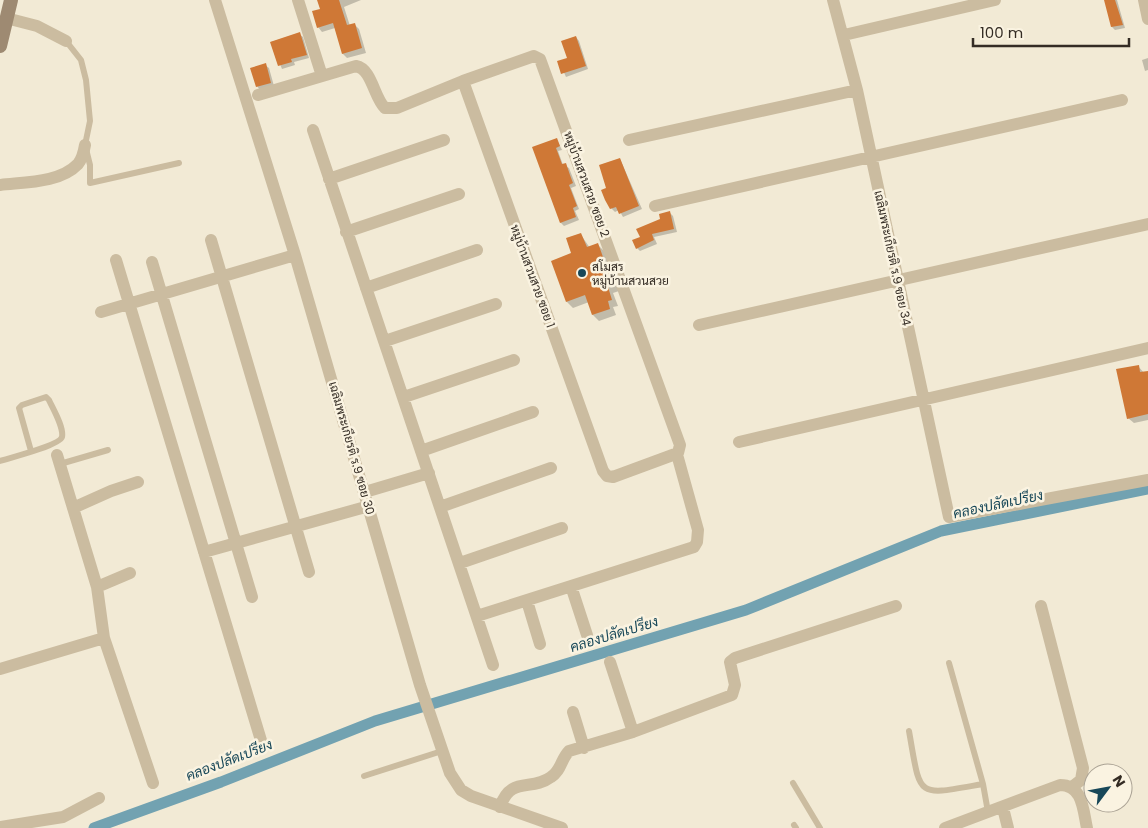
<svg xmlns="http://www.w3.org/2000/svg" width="1148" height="828" font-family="Poppins,Sarabun,sans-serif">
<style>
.shadow{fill:#0003}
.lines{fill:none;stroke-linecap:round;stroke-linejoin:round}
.canal{stroke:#72a2b1;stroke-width:11}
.building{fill:#cf7836}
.service{stroke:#cbbca0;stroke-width:6}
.minor{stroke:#cbbca0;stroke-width:12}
.secondary{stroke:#9e8a72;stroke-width:14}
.poi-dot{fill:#174758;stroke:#faf3e1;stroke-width:2}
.labels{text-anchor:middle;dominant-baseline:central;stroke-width:5;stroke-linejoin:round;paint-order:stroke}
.street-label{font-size:12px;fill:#342c24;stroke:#faf3e1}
.poi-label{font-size:12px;fill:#342c24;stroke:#faf3e1;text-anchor:start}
.water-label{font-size:14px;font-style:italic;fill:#174758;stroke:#faf3e1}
</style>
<rect width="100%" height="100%" fill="#f2ead5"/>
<path class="shadow" d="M319,0H361L344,7L350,26L354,24L359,29L366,53L347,58L343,54L335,28L322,32L318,27L322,10Z
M1106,0H1117L1125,28L1115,30L1112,27Z
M299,34L303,37L309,58L294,62L295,65L282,69L271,42Z
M576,37L579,41L588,69L566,77L559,62L568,59Z
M1148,58V70L1145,71L1142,60Z
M265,65L269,68L274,86L260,90L257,86Z
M557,140L562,150L558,151L563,165L569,168L576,186L571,188L579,209L575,211L579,220L564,226L561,223L534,148Z
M620,159L642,209L623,217L619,210L615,212L611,208L608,189Z
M669,212L673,216L677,232L654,237L657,244L640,251L637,248L641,237Z
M581,235L590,248L598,245L604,251L619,291L613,293L618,306L613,307L616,315L599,321L593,315L589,302L573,308L567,302L572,254Z
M1138,366L1144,373L1148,372V420L1134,423L1128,418Z"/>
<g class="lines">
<path class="canal" d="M94,828L221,782L375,721L746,610L941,531L1148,489"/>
</g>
<path class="building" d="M317,0H339L347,25L355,23L362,48L342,54L333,23L317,28L312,11L320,9Z
M1104,0H1115L1123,25L1111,27Z
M300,32L307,55L291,59L292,62L278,66L270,42Z
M576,36L586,66L561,74L557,61L567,58L561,41Z
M266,63L271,83L256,87L250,68Z
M557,138L560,146L556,148L562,164L566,163L570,175L573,183L569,185L577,206L573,208L576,217L560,223L532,147Z
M620,158L639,206L619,214L616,207L610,209L605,200L601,190L606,188L599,165Z
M670,211L674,229L652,234L654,240L636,249L632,240L640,237L636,229L660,219L659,214Z
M581,233L587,247L598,243L613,285L608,287L612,300L608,301L610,309L592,315L585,295L566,302L551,261L571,253L566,238Z
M1139,365L1140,372L1148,371V414L1127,419L1116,369Z"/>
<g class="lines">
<path class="service" d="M66,41L81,60L86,80L90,121L85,145L90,165V183L179,163
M0,461C10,458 60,445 62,437C64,427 53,409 49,400L46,397L22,405L19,408L31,451
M60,464L108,450
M949,663L983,784L988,812
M909,731C921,799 915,796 983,784
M364,776L442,751
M793,783L820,828
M794,825L796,828"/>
<path class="minor" d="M215,0L295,255L420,685L450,773L461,790L471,796L562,828
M298,0L322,76
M833,0L857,90L949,517L1148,480
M1144,0L1148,19
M6,18L37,26L66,41
M844,35L995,0
M258,95L356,66C372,69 374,98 385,108H397L463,81L534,56L540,59L680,445L678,453L613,477L607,476L603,471L463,81
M313,130L493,665
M629,140L857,90
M329,179L444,140
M0,185C25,182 60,183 78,164C82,159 84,151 85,145
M655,206L1122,100
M346,232L459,194
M211,240L309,572
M116,260L263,747
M152,262L252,597
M366,288L477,250
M101,312L295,255
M699,325L1148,224
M385,341L496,304
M404,397L514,360
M739,442L1148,348
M421,451L533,412
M57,455L97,587L104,638L153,783
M365,492L429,473
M440,507L551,468
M73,508L111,491L138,482
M204,552L369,506
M460,563L562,528
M571,586L587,635
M97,587L130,573
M527,601L540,644
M1041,606L1083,768L1081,780L1072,787
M477,616L694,547L697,542L698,530L678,458L675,454
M610,662L633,732
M0,669L104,638
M573,712L584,748
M500,807C511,775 531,792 551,777C561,771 561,759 569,751L633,732L732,695L735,685L730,662L735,658L896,606
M1003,808L1008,828
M0,827L63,817L99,798
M945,828L1060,785C1083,785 1083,810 1087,828"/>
<path class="secondary" d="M0,46L11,0"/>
</g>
<circle class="poi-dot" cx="582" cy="273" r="5"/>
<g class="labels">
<g class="street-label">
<text transform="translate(587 184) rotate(70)">หมู่บ้านสวนสวย ซอย 2</text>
<text transform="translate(893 258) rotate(78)">เฉลิมพระเกียรติ ร.9 ซอย 34</text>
<text transform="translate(533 276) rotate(70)">หมู่บ้านสวนสวย ซอย 1</text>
<text transform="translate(352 448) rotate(74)">เฉลิมพระเกียรติ ร.9 ซอย 30</text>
</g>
<g class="poi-label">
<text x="592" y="266">สโมสร<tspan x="592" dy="14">หมู่บ้านสวนสวย</tspan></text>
</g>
<g class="water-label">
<text transform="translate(998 504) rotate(-12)">คลองปลัดเปรียง</text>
<text transform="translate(614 634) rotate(-17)">คลองปลัดเปรียง</text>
<text transform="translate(229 760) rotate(-21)">คลองปลัดเปรียง</text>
</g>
</g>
<g transform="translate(1108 788) rotate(58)"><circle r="24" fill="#faf3e1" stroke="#aba395"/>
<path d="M0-4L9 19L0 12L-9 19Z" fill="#174758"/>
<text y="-8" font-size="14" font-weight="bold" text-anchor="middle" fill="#342c24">N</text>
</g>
<path d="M973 38v8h156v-8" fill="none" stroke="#342c24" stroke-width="2.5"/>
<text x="980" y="38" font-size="15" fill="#342c24" stroke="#faf3e1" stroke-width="4" paint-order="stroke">100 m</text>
</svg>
